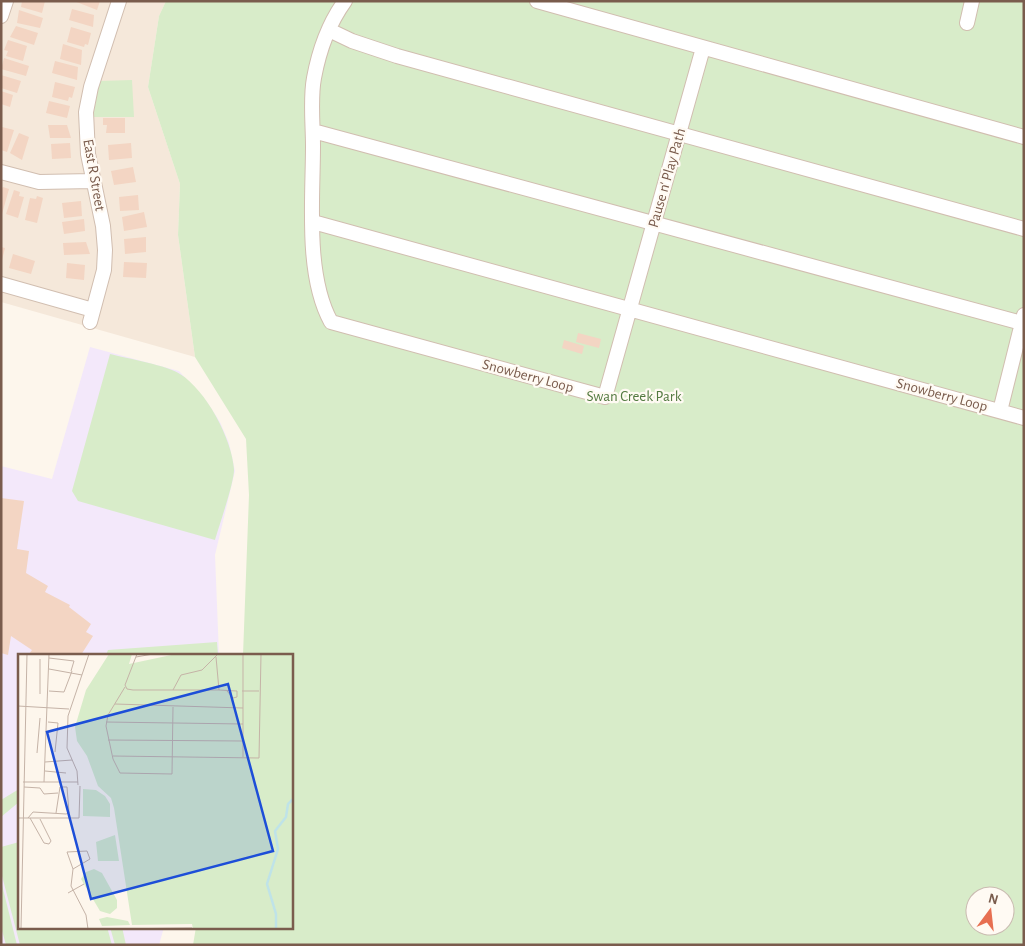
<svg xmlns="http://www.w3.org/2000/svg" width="1025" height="946" font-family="'Alegreya Sans',sans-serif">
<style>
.residential{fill:#f5e8da}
.education{fill:#f3e8fa}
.green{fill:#d8ecc9;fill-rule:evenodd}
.building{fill:#f3d5c3}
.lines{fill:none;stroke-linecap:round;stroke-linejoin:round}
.minor-casing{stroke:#d1beb0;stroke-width:16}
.minor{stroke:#fff;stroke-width:14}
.labels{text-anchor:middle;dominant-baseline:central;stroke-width:4.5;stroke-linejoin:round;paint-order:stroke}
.street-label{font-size:15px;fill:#7a5c4d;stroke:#fffaf3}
.park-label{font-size:15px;fill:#537a41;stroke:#fffaf3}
.inset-river{fill:none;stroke:#bfe3e8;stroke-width:2.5}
.inset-road{fill:none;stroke:#c5b3a7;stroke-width:1}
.view{fill:#1d4ed8;fill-opacity:0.15;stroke:#1d4ed8;stroke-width:2.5}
.inset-edge{fill:none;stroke:#7a5c4d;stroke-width:2.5}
</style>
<rect width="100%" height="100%" fill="#fdf6ec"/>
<path class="residential" d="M1,1H166L159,16L148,87L180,184L178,235L195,357L1,302Z"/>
<path class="education" d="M90,347L179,371L207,402L220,422L229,443L235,471L215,555L219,655H19V927H164L159,945H1V466L52,479Z"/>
<path class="green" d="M166,1H1024V945H193L196,927H291V655H243L249,495L246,439L195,357L178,235L180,184L148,87L159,16ZM975,896H1005V926H975Z
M132,80L134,117H93L99,81Z
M110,354C126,358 169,366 180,374C206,390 232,439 234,469C235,480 219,526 215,540L78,501L72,491Z
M217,642L218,655H106L108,650Z
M19,789V802L1,817V800Z
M19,842V927H107L112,945H20L1,872V847Z
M1,881L17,945H6L1,927Z
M110,927H122L126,945H115Z"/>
<path class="building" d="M22,1H45L42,13L21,7Z
M74,1H100L97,10Z
M72,9L94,15L93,27L69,20Z
M19,10L43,18L40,28L17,23Z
M16,26L38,33L34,45L10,37Z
M71,27L91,33L88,45L85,44L84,47L67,42Z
M8,40L27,46L23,61L6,56L8,51L4,50Z
M63,44L82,50L81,65L60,59Z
M4,58L29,66L26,76L1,69Z
M55,61L78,67L77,80L52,73Z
M1,75L21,81L17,93L1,88Z
M55,82L75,87L72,98L69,97L68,101L52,97Z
M1,91L13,95L10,107L1,104Z
M49,101L70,106L67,118L46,113Z
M103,118H125V133H106L107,125H103Z
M48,125H67L71,138H50Z
M2,127L14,130L7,152L1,150Z
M19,133L29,137L22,160L10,153Z
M70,143L71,158L52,159L51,144Z
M131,143L132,158L109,160L108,145Z
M133,167L136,182L114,185L111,171Z
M3,187L9,189L2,214L1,189Z
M14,190L20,192L19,196L24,197L18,218L6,214Z
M138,195L139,210L120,211L119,197Z
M37,196L43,198L37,223L25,220L30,198L36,199Z
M81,201L82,216L64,218L62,203Z
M144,212L147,227L124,231L122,217Z
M84,219L85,231L64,234L62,222Z
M146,237V252L125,254L124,239Z
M86,242L90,254L64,255L63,243Z
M1,247L5,248L2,260H1Z
M13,254L35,261L31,274L9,268Z
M124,262L147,263L146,278L123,277Z
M67,263L85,265L84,280L66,278Z
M578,333L601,339L599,348L576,342Z
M564,340L584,346L582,354L562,348Z
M1,498L24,501L17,549L29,551L26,573L48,586L45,592L70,605L69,607L91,624L86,632L93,636L81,655H31L29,654L32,650L11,636L8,655L1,653Z"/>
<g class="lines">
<defs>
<path id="minor" d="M345,1C329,23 319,51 314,78C310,99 313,124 313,146C313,199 305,275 331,322L605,397L703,48
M537,1L1024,137
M1,16L6,1
M967,23L972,1
M329,30L352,41L397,56L1024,229
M313,131L1022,323
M1,172L39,182L93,181
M313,222L1024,418
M1,284L93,310
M90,322L104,270L105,250L103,226L88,154L86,112L91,87L119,1
M1000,411L1024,315"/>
</defs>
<use href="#minor" class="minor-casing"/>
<use href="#minor" class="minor"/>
</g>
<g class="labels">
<g class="street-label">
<text transform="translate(94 175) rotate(80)">East R Street</text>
<text transform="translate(667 178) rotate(-74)">Pause n' Play Path</text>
<text transform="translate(528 376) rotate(15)">Snowberry Loop</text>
<text transform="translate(942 395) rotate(15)">Snowberry Loop</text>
</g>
<g class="park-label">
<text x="634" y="396">Swan Creek Park</text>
</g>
</g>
<g transform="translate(18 654)">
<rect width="275" height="275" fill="#fdf6ec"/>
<path d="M91,0H114L111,10L158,0H275V275H175L174,270L114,271L96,154L93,144L80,132L69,102L59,87L57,73L68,36ZM65,135L78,136L87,142L92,150V163L65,162ZM97,181L101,207H80L78,188ZM76,215L84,219L99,246V254L92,260L82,257L63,225L68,218ZM89,263L110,267L112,271L84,272L81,265Z" fill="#d8ecc9"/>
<path class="inset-river" d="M258,275V260L249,230L260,195L257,177L268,163L270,150L275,145"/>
<path class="inset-road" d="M119,0L107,31L109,35L115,36H201L219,37V43L215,44L209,37M225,0V103M118,3L135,0M198,3L201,36M31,4L56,7L53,17M31,15L64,21M107,33L90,61L88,72L95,105L102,119L154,120L155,53M155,36L163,21L184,16L200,0M31,37L46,38L54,17M224,37H241M22,40V5M97,50L225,54M0,52L51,55M30,68L40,69L37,98M88,68L225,70M90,86L225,87M19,99L22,64M95,102L241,104L243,0M27,108L54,106M27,117L48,119M5,128H60M26,128L31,0M60,131L59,117L49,94L50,62L71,0M6,133L22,134L26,140L40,139M0,164H61L62,132M10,164L15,158L48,160L51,159L49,133H42L38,159M12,164L26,189L31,190L33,187L22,165M69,197L72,205L55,215L49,198ZM55,215L53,232L68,261L70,275M50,239L66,230M3,275L9,0M88,275L174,274"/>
<path class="view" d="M210,30L255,197L73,245L29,78Z"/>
<rect width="275" height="275" class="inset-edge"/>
</g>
<rect width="1025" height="946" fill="none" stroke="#7a5c4d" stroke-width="5"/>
<g transform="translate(990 911) rotate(15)"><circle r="24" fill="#fffaf3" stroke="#cabbb1"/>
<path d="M0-4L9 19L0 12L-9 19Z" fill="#e76f51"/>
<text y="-8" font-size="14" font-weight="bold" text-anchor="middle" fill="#7a5c4d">N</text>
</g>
</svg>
